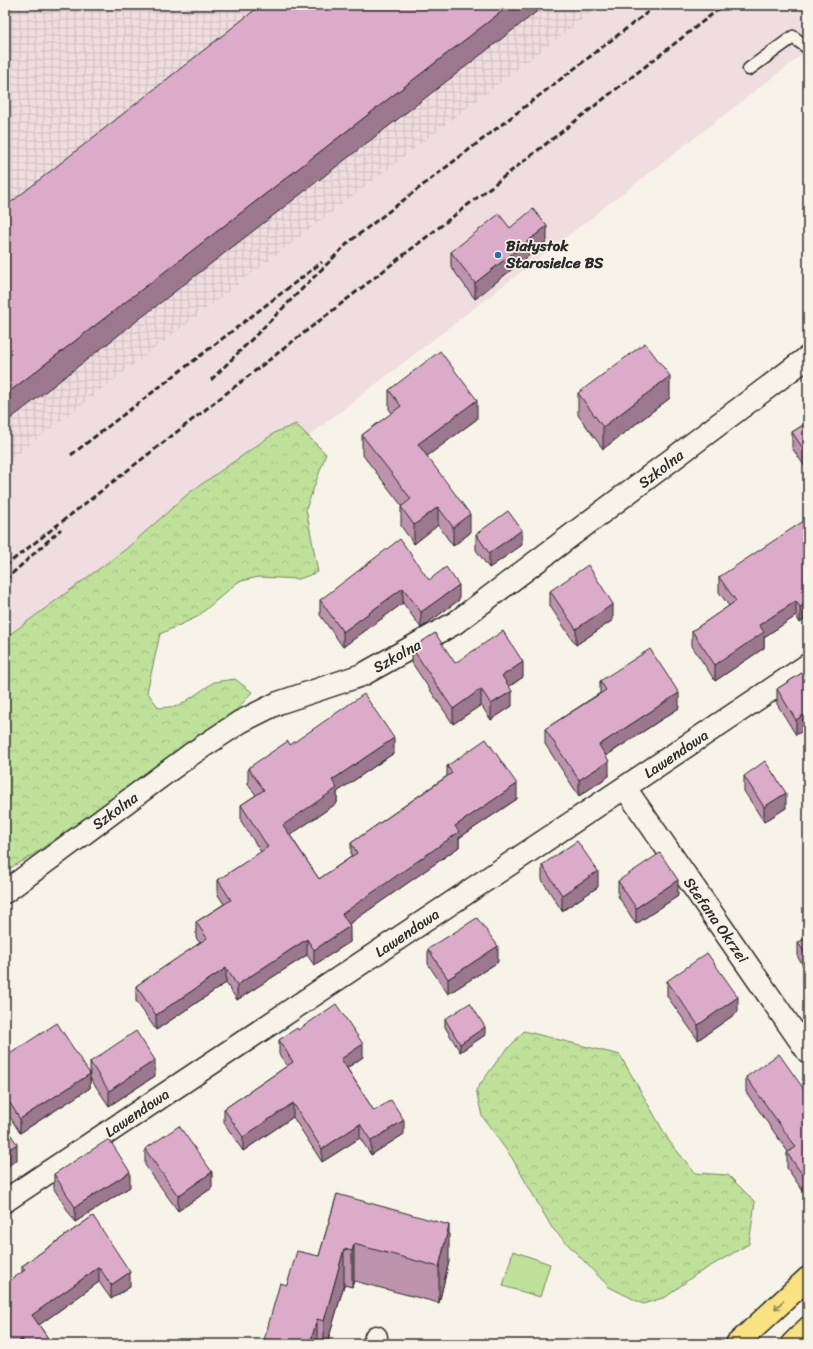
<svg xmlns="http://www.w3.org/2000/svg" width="813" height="1349" font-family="Sriracha,sans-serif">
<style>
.built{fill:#efdddf}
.industrial{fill:url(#industrial-grid)}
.grass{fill:#bfe19a;stroke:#758662}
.forest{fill:url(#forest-crowns);stroke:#758662}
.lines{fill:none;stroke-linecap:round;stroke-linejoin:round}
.service-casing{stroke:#2b2b2b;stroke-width:15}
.minor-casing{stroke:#2b2b2b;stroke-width:25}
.primary-casing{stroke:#2b2b2b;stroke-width:25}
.service{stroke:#f7f3e8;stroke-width:12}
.minor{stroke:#f7f3e8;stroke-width:22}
.primary{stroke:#f8e281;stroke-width:22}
.rail{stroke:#2b2b2b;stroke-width:3;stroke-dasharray:6 3;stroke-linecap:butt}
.wall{fill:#be93ae;stroke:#2b2b2b}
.shaded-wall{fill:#9b788d;stroke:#2b2b2b}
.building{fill:#ddabca;stroke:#2b2b2b}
.oneway{stroke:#928656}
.poi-dot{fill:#1f6fb2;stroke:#f7f3e8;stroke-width:1.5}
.labels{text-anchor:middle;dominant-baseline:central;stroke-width:3.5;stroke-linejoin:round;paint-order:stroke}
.poi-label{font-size:15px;font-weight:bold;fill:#2b2b2b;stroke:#f7f3e8;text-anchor:start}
.street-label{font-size:15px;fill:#2b2b2b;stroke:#f7f3e8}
</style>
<defs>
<pattern id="industrial-grid" width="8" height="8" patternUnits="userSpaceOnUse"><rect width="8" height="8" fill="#efdddf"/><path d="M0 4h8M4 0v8" fill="none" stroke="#cdbec0"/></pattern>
<pattern id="forest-crowns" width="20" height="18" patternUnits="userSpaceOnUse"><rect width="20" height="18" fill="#bfe19a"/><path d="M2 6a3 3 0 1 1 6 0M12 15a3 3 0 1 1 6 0" fill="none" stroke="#a4c185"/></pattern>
</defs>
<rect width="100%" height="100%" fill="#f7f3e8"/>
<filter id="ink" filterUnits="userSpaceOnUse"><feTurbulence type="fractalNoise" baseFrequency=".025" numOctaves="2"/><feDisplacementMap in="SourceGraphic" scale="8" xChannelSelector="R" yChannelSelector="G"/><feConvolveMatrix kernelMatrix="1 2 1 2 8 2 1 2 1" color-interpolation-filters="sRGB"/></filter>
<g filter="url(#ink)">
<path class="built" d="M601,5H808V50L147,561L5,679V464Z"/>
<path class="industrial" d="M5,5H601L5,464Z"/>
<path class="grass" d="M513,1251L550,1264L540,1297L503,1286Z"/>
<path class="forest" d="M296,424L326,454L306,509L318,572L299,579L258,577L238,582L197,617L160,634L147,692L159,708L179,706L214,682L235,679L252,692L229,719L28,858L5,871V638L126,549L189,493L276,432Z
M524,1031L620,1055L669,1141L695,1173L728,1175L755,1202L749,1244L695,1275L666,1297L643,1304L609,1287L552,1228L512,1158L482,1116L476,1090L500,1057Z"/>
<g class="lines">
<defs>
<path id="service" d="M749,69L793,37L808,48"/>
<path id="minor" d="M625,788L808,1052
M5,892L190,755L240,722L278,703L362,675L455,623L808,357
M5,1201L808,665
M374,1344L376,1337"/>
<path id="primary" d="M737,1344L808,1278
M792,1344L808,1328"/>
</defs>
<use href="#service" class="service-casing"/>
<use href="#minor" class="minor-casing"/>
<use href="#primary" class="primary-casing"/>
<use href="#service" class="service"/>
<use href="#minor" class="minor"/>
<use href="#primary" class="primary"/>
<path class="rail" d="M211,380L349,242L657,5
M71,455L322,262
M5,566L724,5
M5,580L61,529"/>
</g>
<path class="wall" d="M510,228L547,241L475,299L451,267V252Z
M389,390L477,419L427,456L470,533L453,546L438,525L414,544L401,526V507L402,506L362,454V435L392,413L389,409Z
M578,393L670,398L603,449L578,415Z
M808,422V471L792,448V432Z
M808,532V617L800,623L796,616L764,637V648L715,681L692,646V631L729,606L719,592V577Z
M476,534L522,545L489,568L476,550Z
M429,580L459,600L421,628L403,603L343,647L320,615V600Z
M550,591L613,620L576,645L550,606Z
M412,648L455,663L523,677L509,687L512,706L491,720L481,705L453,724L412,663Z
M808,669L796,735L777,704V689Z
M600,681L679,708L606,756L609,776L579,796L545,744V729L600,693Z
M290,745L394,753L337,792V803L290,835L319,879L351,857V843L447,776V766L517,799L459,838V847L349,924L350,942L314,965L307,955L237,1000L226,983L156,1030L136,1001V986L200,943L196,938V922L224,904L218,895V880L261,852L241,821V805L256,795L248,784V768Z
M744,776L786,808L764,822L744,791Z
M542,865L598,887L562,911L542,880Z
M618,881L678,896L636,924L618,896Z
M808,936V973L798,958V943Z
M428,949L498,962L448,994L428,964Z
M667,981L738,1012L698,1040L667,996Z
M445,1019L485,1035L460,1052L445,1027Z
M298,1030L363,1057L347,1068L374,1111L404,1134L371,1155L360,1138L322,1162L293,1117L243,1151L224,1123V1109L287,1066L279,1054V1040Z
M5,1057L90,1073V1062L155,1076L109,1106L90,1078V1088L20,1133L5,1109Z
M746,1077L808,1095L805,1194L787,1168V1153L788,1152L746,1092Z
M145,1149L212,1188L178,1211L145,1165Z
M54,1174L130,1187L75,1222L54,1189Z
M337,1194L449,1261L439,1303L354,1281L352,1287L344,1285L327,1344H263L287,1285L319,1256Z
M93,1216L130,1287L111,1299L99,1282L39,1325L52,1344H5L22,1272V1266Z"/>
<path class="shaded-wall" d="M510,5H544V6L5,423V395Z
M547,226V241L475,299V283Z
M670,376V398L603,449V427Z
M477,400V419L418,463V444Z
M438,507V525L414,544V525Z
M470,514V533L453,546V527Z
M522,530V545L489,568V553Z
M459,585V600L421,628V612Z
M403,588V603L343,647V632Z
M796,601V616L764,637V648L715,681V665L759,625Z
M808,602V617L800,623V607Z
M613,604V620L576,645V629Z
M523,662V677L502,691V676Z
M481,689V705L453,724V709Z
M512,691V706L491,720V704Z
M679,693V708L599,760V745Z
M808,712V728L796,735V720Z
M394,738V753L337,792V803L283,840V825L332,780Z
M609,761V776L579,796V780Z
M517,784V799L459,838V847L342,929V914L455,826Z
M786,793V808L764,822V807Z
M598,871V887L562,911V895Z
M678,880V896L636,924V908Z
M350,926V942L314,965V950Z
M307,939V955L237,1000V985Z
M498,946V962L448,994V979Z
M226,968V983L156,1030V1015Z
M738,997V1012L698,1040V1025Z
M485,1027V1035L460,1052V1044Z
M363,1044V1057L341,1072V1059Z
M155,1060V1076L109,1106V1091Z
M90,1074V1088L20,1133V1119Z
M293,1103V1117L243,1151V1137Z
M404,1120V1134L371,1155V1141Z
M360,1124V1138L322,1162V1149Z
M17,1144V1160L5,1168V1152Z
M130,1172V1187L75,1222V1207Z
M212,1172V1188L178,1211V1196Z
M808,1176V1192L805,1194V1178Z
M449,1225V1261L439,1303V1267Z
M354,1244V1281L352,1287V1251Z
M344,1249V1285L327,1344H324V1321Z
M99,1267V1282L32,1330V1315Z
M130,1272V1287L111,1299V1285Z
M317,1319V1344H310Z
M22,1339V1344H15Z"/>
<path class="building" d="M261,5H510L5,395V207Z
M533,209L547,226L475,283L451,252L499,214L510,228Z
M645,343L670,376L603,427L578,393Z
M440,351L477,400L418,444L470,514L453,527L438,507L414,525L401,507L411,499L362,435L401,406L389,390Z
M808,422V456L792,432Z
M508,511L522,530L489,553L476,534Z
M802,522L808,532V602L800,607L796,601L759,625L764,632L715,665L692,631L736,601L719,577Z
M400,539L429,580L446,567L459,585L421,612L403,588L343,632L320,600Z
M588,565L613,604L576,629L550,591Z
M503,631L523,662L502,676L512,691L491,704L481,689L453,709L412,648L435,633L455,663Z
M650,649L679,693L599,745L609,761L579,780L545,729L606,690L600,681Z
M808,669V712L796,720L777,689Z
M364,694L394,738L332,780L337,788L283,825L319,879L357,853L351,843L452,773L447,766L486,739L517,784L455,826L459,832L342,914L350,926L314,950L307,939L237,985L226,968L156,1015L136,986L207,938L196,922L231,900L218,880L268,847L241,805L264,790L248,768L288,741L290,745Z
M765,761L786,793L764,807L744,776Z
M577,841L598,871L562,895L542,865Z
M660,853L678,880L636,908L618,881Z
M477,918L498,946L448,979L428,949Z
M808,936V957L798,943Z
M707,953L738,997L698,1025L667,981Z
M470,1003L485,1027L460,1044L445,1019Z
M336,1004L363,1044L341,1059L374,1111L391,1100L404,1120L371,1141L360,1124L322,1149L293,1103L243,1137L224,1109L293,1062L279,1040L297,1028L298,1030Z
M57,1023L90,1074L20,1119L5,1095V1057Z
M136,1031L155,1060L109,1091L90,1062Z
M779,1054L808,1095V1176L805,1178L787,1153L796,1147L746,1077Z
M5,1126L17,1144L5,1152Z
M179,1126L212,1172L178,1196L145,1149Z
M109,1139L130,1172L75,1207L54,1174Z
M337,1194L449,1225L439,1267L354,1244L352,1251L344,1249L324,1321L317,1319L310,1344H263L280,1283L287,1285L297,1251L319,1256Z
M93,1216L130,1272L111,1285L99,1267L32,1315L52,1344H25L22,1339L15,1344H5V1284L25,1270L22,1266Z"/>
<defs><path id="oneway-shaft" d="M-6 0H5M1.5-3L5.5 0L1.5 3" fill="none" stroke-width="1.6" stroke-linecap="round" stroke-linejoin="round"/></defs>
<use class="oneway" href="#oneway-shaft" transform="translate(779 1305) rotate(137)"/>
</g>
<circle class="poi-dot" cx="498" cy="255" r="4"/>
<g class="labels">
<g class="poi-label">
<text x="506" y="246">Białystok<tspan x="506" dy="17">Starosielce BS</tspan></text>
</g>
<g class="street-label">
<text transform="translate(661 469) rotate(-37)">Szkolna</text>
<text transform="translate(397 656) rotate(-29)">Szkolna</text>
<text transform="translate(676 754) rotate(-34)">Lawendowa</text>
<text transform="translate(115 811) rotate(-36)">Szkolna</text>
<text transform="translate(716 920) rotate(55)">Stefana Okrzei</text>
<text transform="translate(407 933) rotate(-34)">Lawendowa</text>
<text transform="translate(137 1113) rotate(-34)">Lawendowa</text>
</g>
</g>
<rect width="813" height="1349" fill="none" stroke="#f7f3e8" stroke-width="20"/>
<rect x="10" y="10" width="793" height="1329" fill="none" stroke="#2b2b2b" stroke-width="1.5" filter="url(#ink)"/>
</svg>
